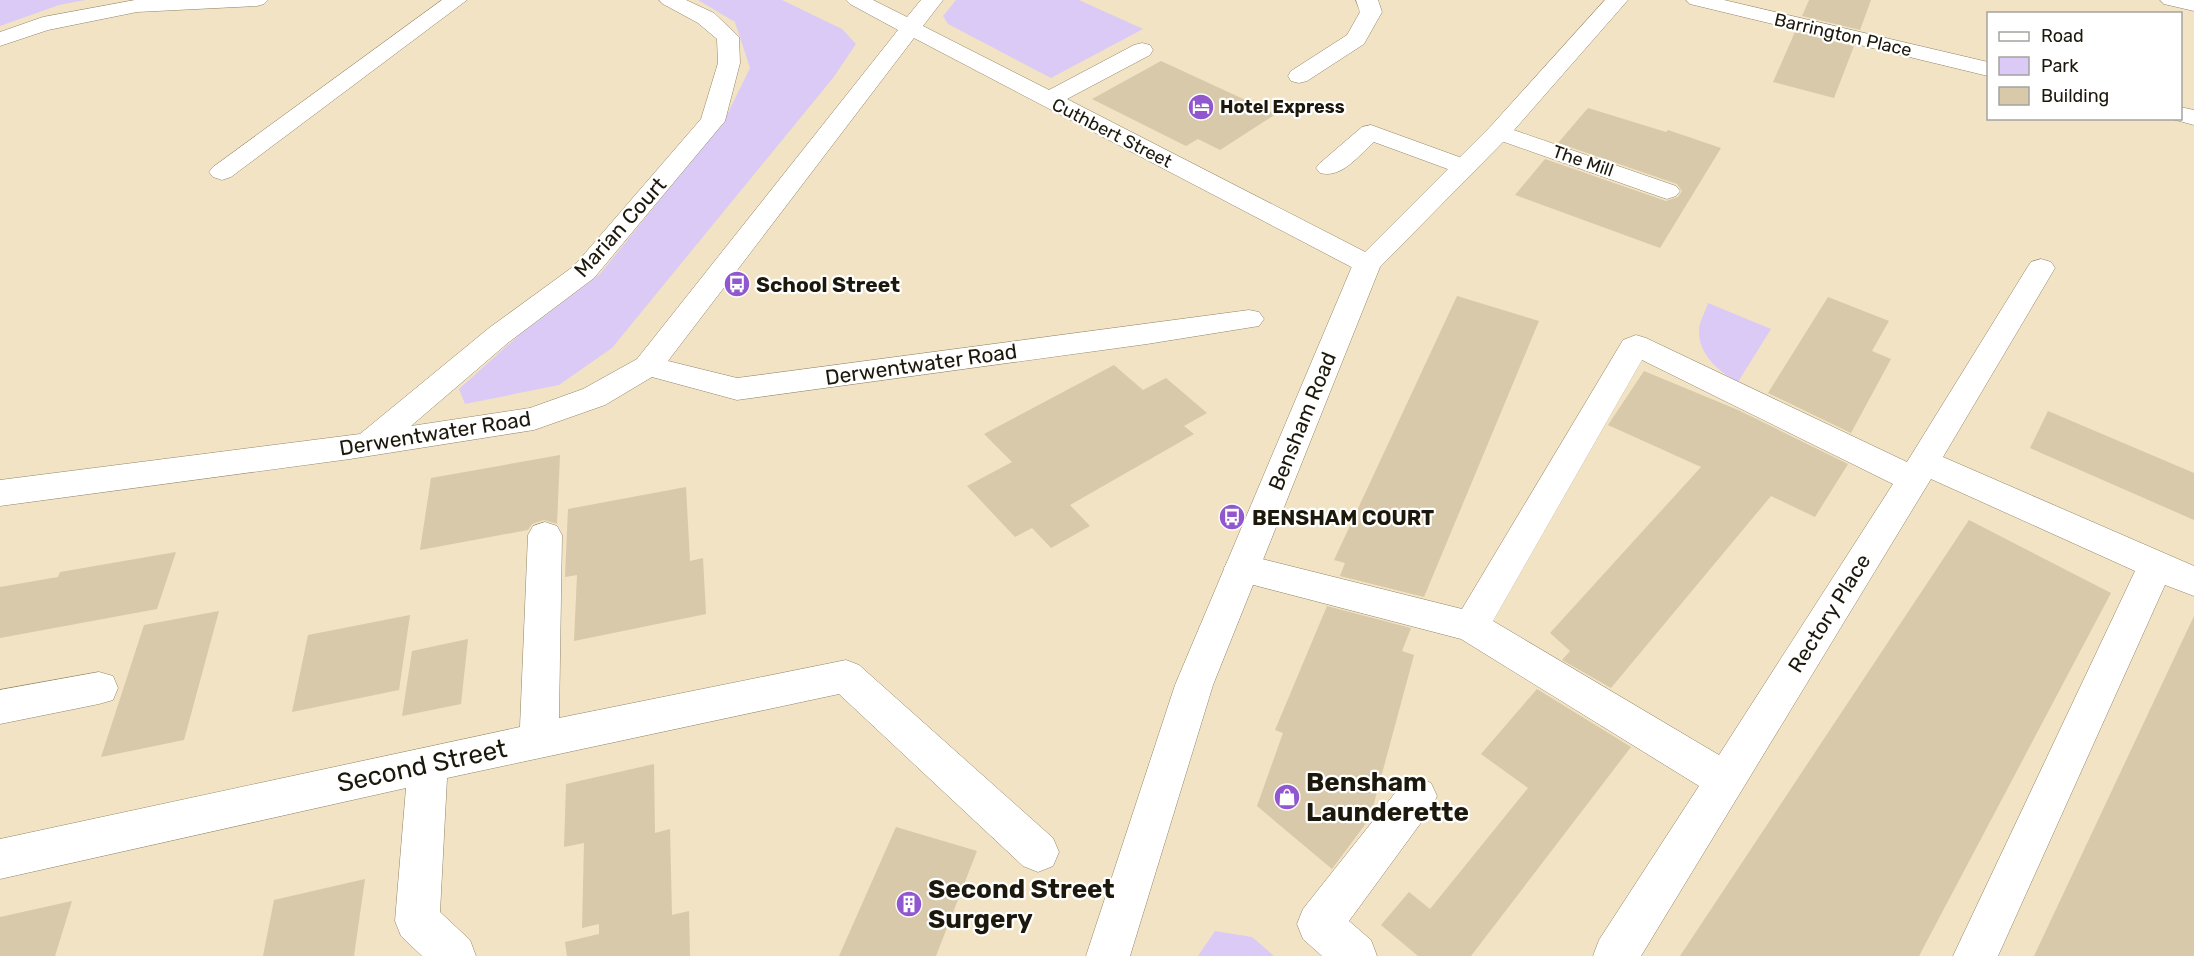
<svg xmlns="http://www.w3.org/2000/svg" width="2194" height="956" font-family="Rubik,sans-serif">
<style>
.green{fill:#dccaf6}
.building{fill:#d7c9a9}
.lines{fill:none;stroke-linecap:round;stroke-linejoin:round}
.minor-casing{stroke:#928567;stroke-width:1}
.major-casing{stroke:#928567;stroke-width:1}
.minor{fill:#fff;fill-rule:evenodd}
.major{fill:#fff;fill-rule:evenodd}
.labels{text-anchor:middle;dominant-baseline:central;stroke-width:4.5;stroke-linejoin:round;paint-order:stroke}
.far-street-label{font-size:18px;fill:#1d180c;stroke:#fff}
.far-poi-label{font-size:18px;font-weight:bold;fill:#1d180c;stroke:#fff;text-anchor:start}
.street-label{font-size:21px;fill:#1d180c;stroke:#fff}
.poi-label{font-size:21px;font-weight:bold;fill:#1d180c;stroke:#fff;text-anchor:start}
.near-street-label{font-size:26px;fill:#1d180c;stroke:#fff}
.near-poi-label{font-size:26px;font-weight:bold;fill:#1d180c;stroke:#fff;text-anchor:start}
</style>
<rect width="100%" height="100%" fill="#f1e3c3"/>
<path class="green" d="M0,0H85L59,5L0,26Z
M698,0H782L842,29L856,44L833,78L612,348L559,385L465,404L459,389L519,335L600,274L725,119L750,68L735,22Z
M956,0H1079L1143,29L1051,78L948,24L943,16Z
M1708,303L1771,329L1738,382C1719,372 1698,354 1699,330C1699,322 1706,311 1708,303Z
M1215,931L1252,937L1274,956H1198Z"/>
<path class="building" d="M1809,0H1871L1860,30L1802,16Z
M1795,32L1854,46L1834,98L1773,82Z
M1161,61L1276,114L1220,150L1198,139L1186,146L1092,99Z
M1588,108L1666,132L1668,130L1721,148L1660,248L1515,195L1545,159L1666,201L1678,197L1682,191L1677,184L1558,143Z
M1457,296L1539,321L1424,597L1340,576L1345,563L1334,560Z
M1828,297L1889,321L1872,351L1891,359L1851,433L1768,393Z
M1114,365L1143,390L1166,378L1207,413L1184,426L1194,434L1070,505L1090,526L1051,548L1032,528L1015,537L967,486L1012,462L984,434Z
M1644,371L1738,410L1848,464L1815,517L1771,496L1611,688L1562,660L1570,651L1550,633L1701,467L1608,425Z
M2048,411L2194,473V520L2030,448Z
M560,455L557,524L544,520L532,524L528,530L420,550L431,478Z
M686,487L690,561L703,558L706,614L574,641L577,575L565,577L568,509Z
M1969,520L2111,593L1919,956H1680Z
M176,552L157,609L0,638V587L58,577L60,572Z
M1327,606L1411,628L1402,651L1414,655L1370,818L1332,869L1257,806L1283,733L1275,730Z
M219,611L184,740L101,757L144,625Z
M410,615L399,690L292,712L308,635Z
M2194,616V956H2034Z
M468,639L461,704L402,716L412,651Z
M1537,689L1631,747L1471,956H1418L1381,925L1409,892L1430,909L1528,788L1481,754Z
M654,764L655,833L670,829L672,915L689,911L690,956H567L565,942L599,934V924L582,928L584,843L564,847L566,784Z
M896,827L977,851L936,956H839Z
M365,879L354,956H263L274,900Z
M72,901L55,956H0V917Z"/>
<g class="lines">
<defs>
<path id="minor" d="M135,0H268L264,4L257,6L137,12L48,30L0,46V32L43,17Z
M442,0H467L231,177L222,180L213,177L209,172L213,167Z
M659,0H686L714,13L739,37L740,63L725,121L594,278L509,342L411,426L530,408L583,389L637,359L898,30L850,4L846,0H873L907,17L921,0H943L923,26L1049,90L1134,45L1142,43L1150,45L1153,50L1150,55L1067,99L1377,258L1381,264L1377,270L1367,273L1357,270L914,38L668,361L737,378L1249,310L1259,312L1264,319L1259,326L1147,344L737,400L652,377L605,405L534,430L350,459L0,506V480L360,434L489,328L574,266L701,119L718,63L717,39L698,23L663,4Z
M1356,0H1378L1382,12L1364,44L1307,81L1299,83L1291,81L1288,76L1291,71L1347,35L1360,12Z
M1686,0H1724L1988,62V76L1690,4Z
M2160,0H2194V11L2164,4Z
M2180,107L2194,110V125L2172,119L2180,118Z
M1371,125L1473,162L1477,167L1473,172L1464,175L1374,142C1359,155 1342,179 1320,173L1316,168L1320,163L1362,127Z
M1499,125L1676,186L1680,191L1676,196L1667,199L1658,196L1490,137L1487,132L1490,127Z
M2041,259L2051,262L2055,268L1943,457L2194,566V596L2165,585L1998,956H1953L2135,571L1931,479L1641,956H1593L1599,940L1699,786L1461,639L1242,582L1230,578L1224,568L1230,558L1242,554L1462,609L1623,340L1636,335L1646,338L1907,462L2027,268L2031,262ZM1642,360L1893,484L1719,755L1493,621Z
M545,522L557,526L562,535L559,718L846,660L859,665L1053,838L1059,852L1053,866L1038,872L1023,866L839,694L447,778L440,912L470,940L476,956H422L401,936L395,921L406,788L0,879V839L520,727L528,535L533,526Z
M99,672L113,676L118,688L113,700L99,704L0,724V690Z
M1417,777L1431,783L1437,796L1431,809L1349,921L1371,940L1377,956H1322L1303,939L1297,924L1303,909L1403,783Z"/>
<path id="major" d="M1605,0H1628L1508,137L1380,267L1213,685L1130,956H1086L1175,685L1353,264L1490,127Z"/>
</defs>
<use href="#minor" class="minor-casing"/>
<use href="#major" class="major-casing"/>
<use href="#minor" class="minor"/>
<use href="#major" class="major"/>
</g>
<defs>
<symbol id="hotel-disc" viewBox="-11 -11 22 22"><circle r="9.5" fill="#9157ce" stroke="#fff"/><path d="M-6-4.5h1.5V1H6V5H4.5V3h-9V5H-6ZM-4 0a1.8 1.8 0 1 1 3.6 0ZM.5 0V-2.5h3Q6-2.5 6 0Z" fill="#fff"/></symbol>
<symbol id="bus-disc" viewBox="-11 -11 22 22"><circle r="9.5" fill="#9157ce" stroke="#fff"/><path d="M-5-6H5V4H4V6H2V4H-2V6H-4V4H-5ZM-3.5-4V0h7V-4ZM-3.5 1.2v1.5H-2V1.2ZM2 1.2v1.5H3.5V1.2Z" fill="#fff"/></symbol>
<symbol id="shop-disc" viewBox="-11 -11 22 22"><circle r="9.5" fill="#9157ce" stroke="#fff"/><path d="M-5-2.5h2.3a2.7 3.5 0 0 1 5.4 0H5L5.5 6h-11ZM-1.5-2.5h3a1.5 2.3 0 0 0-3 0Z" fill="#fff"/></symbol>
<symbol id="building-disc" viewBox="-11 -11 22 22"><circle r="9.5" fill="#9157ce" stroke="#fff"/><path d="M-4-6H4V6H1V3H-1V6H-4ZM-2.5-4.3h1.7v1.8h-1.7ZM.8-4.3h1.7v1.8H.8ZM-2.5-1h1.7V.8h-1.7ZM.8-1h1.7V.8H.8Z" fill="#fff"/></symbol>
</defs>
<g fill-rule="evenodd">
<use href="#hotel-disc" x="1186" y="92" width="30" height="30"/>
<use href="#bus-disc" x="722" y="269" width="30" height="30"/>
<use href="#bus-disc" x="1217" y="502" width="30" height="30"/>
<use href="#shop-disc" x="1272" y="782" width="30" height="30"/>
<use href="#building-disc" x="894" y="889" width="30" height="30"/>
</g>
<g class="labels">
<g class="far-street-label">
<text transform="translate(1843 35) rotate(13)">Barrington Place</text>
<text transform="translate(1112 133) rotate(27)">Cuthbert Street</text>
<text transform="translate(1583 161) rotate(19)">The Mill</text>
</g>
<g class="far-poi-label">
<text x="1220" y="107">Hotel Express</text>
</g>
<g class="street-label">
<text transform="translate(620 227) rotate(-48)">Marian Court</text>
<text transform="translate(921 364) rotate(-8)">Derwentwater Road</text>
<text transform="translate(1302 421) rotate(-68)">Bensham Road</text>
<text transform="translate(435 433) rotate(-9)">Derwentwater Road</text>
<text transform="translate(1829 613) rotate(-58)">Rectory Place</text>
</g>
<g class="poi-label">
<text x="756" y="284">School Street</text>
<text x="1252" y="517">BENSHAM COURT</text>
</g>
<g class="near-street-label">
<text transform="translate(422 766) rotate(-12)">Second Street</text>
</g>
<g class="near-poi-label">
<text x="1306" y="782">Bensham<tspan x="1306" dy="30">Launderette</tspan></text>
<text x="928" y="889">Second Street<tspan x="928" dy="30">Surgery</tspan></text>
</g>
</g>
<rect x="1987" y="12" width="195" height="108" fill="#ffffff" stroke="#a5a39e" stroke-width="1.5"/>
<rect x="1999" y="32" width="30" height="9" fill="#ffffff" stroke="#a5a39e" stroke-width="1.5"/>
<text x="2041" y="42" font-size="18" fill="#1d180c">Road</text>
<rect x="1999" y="57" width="30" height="18" fill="#dccaf6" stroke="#a5a39e" stroke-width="1.5"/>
<text x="2041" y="72" font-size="18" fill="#1d180c">Park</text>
<rect x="1999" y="87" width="30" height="18" fill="#d7c9a9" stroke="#a5a39e" stroke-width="1.5"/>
<text x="2041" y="102" font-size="18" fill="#1d180c">Building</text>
</svg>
